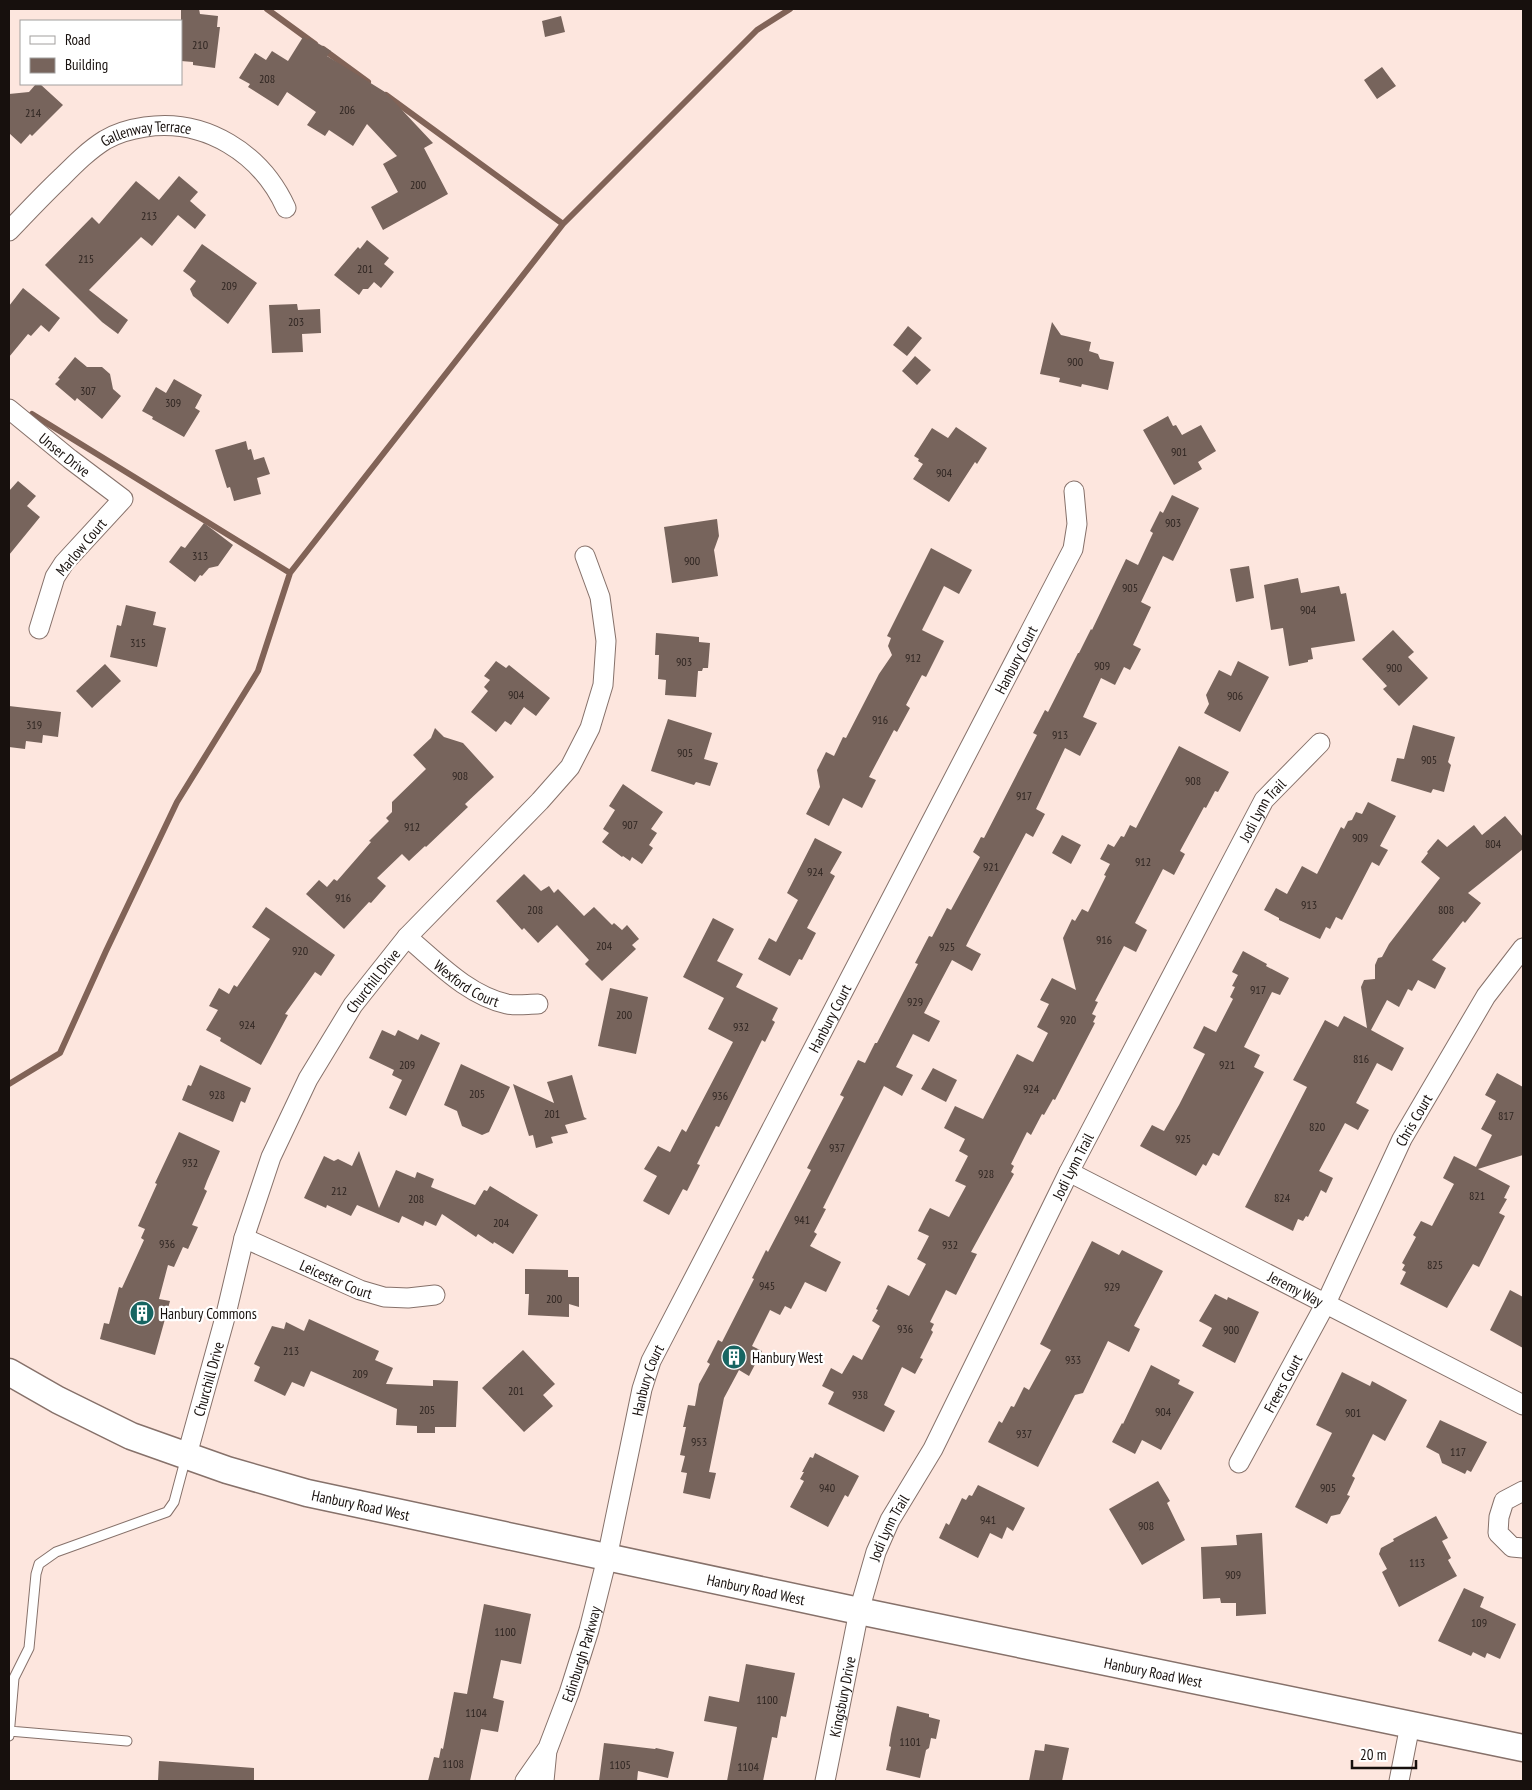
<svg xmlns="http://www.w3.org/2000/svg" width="1532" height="1790" font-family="'PT Sans Narrow',sans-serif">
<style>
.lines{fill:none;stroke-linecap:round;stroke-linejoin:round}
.stream{stroke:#816357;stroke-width:6}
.building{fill:#77645c}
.service-casing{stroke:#86716a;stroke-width:11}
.minor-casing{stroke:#86716a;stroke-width:21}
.secondary-casing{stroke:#86716a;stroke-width:29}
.service{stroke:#fff;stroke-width:9}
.minor{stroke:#fff;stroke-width:19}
.secondary{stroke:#fff;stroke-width:26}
.labels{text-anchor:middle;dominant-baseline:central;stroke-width:4.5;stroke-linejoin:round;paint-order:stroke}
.number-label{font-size:12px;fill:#2f2521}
.street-label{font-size:15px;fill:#17100d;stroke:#fff}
.poi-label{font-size:15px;fill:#17100d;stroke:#fff;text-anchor:start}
</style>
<rect width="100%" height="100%" fill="#fde6de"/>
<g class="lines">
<path class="stream" d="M267,9L315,44
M323,49L368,82
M386,95L563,224
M32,414L290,573
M9,1084L60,1053L106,951L177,802L258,671L290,573L563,224L757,30L790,9"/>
</g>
<path class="building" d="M181,9H199L200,14L218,16L217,27H220L215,68L193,65V62L181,61Z
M561,16L565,32L545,37L542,21Z
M303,37L308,40L309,38L331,51L327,56L385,92L433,143L424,148L448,194L383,230L371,207L398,192L383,164L397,156L367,124L353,146L329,130L325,136L307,125L316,112L287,92L278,106L248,87L250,84L239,78L255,53L266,60L272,51L288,61Z
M1382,67L1396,86L1377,99L1364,80Z
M36,84H40L63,105L32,136L30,134L21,144L9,133V94L29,92Z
M179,176L198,192L190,201L206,215L195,229L178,215L152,246L141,237L89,290L128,320L118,334L102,322L45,265L92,217L99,224L136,181L159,200Z
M367,240L389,258L384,264L394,272L381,288L374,282L368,289H363L359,295L334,275L358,247L360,249Z
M202,244L257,283L228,324L193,296L190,289L196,281L183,271Z
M23,288L60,318L49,332L41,325L31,336L28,334L9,357V306Z
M297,304L298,310L320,309L321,333L302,334L303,352L272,353L269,305Z
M1052,322L1061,335L1091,342L1089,351L1098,354L1100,359L1114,362L1108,390L1082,384L1081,387L1059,382L1060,378L1040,374Z
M908,326L922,338L907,356L893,345Z
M915,356L931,370L917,385L902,371Z
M75,357L87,367H102L110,374L113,389L121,396L102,419L77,398L75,401L55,384L60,379L58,378Z
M174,379L202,395L195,408L200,411L184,437L152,419L153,417L142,411L156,387L166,393Z
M1168,416L1173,426L1176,425L1182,435L1201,425L1216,451L1198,462L1202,469L1174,485L1143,430Z
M956,427L987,448L977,464L975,462L949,502L913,479L923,464L918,461L919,459L914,456L932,428L948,438Z
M246,441L248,450L251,449L254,460L264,457L270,474L257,478L261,494L234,501L230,487L227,488L215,450Z
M18,481L36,496L27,506L40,517L9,555V491Z
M1172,495L1199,508L1173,561L1163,556L1141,602L1151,607L1133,645L1141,649L1130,670L1124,667L1115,685L1101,678L1083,717L1097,723L1080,756L1065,748L1036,809L1045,814L1033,837L1026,833L970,938L966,946L981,954L972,971L952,960L924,1013L940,1021L929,1042L913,1034L896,1067L913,1075L902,1096L884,1086L823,1208L826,1209L814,1232L817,1234L810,1246L841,1262L826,1292L805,1282L791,1309L785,1306L780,1315L770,1310L752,1346L762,1351L749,1376L739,1370L724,1398L709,1472L716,1473L710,1499L683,1493L687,1473L681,1472L685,1456L680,1455L686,1427H683L688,1405L695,1406L699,1384L710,1364L707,1362L718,1340L722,1342L754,1279L752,1278L766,1250L768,1252L811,1170L807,1168L844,1097L840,1095L858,1060L865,1063L875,1043H877L918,964L915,963L929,936L932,937L947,908L951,910L980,857L973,852L981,837L984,838L1037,735L1033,733L1045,710L1048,712L1078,653H1079L1091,629L1092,630L1126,559L1138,565L1153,533L1150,531L1160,511L1163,513Z
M717,519L719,536L714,550L718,576L672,583L664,527Z
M204,523L233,545L218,566L209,568L202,576L200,575L195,582L169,562L181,546L185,548Z
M931,548L972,570L959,594L944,586L922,630L944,641L926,677L922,675L906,705L910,708L897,732L894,730L869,777L876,780L862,808L843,798L829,826L806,814L820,787L817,770L826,752L834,756L843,737L846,738L879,674L892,655L888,646L891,638L887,636Z
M1249,566L1254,598L1236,602L1230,569Z
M1298,578L1301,593L1339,586L1341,594L1346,593L1355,641L1311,648L1313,659L1308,660V662L1289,666L1283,628L1271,630L1264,585Z
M126,605L156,612L153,625L166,628L157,667L110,657L117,625L121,626Z
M1393,630L1414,652L1408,657L1428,678L1399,706L1383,689L1387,686L1362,659Z
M656,633L699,637V642L710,643L708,668H703L702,671H698L696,697L665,695L666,680L658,679L659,655H655Z
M496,661L506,668L509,665L550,698L536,716L524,707L511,725L505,721L496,732L471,712L488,691L484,687L490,680L484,676Z
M1238,661L1269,677L1240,732L1204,713L1209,704L1206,695L1219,670L1231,676Z
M105,664L121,681L92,708L76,691Z
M9,706L61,712L58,737L43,735L42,743L26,741L25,749L9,747Z
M668,719L712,733L704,759L718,763L710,786L696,782L694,785L651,771Z
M1413,725L1455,737L1448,762L1451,765L1444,792L1433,789L1431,793L1391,781L1397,758L1404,759Z
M435,728L444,737L463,743L494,777L465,804L468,807L426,847L425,846L409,861L402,854L377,878L386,886L371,903L369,902L344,929L306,894L319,880L327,887L334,879L337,881L371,842L369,841L389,821L386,818L392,812V802L426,769L413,755L431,738Z
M1179,746L1229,772L1218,792L1215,791L1206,808L1204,807L1180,851L1185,854L1174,875L1163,869L1135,923L1147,930L1136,952L1124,946L1095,1001L1098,1002L1092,1014L1096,1016L1093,1022L1095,1023L1055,1100L1053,1099L1044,1115L1042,1114L1031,1135L1027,1132L1011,1164L1014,1166L1011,1172L1014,1174L971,1252L977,1254L956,1295L946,1290L930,1322L934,1324L931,1330L933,1332L920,1358L923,1359L915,1374L902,1367L884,1405L895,1411L884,1432L828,1404L834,1392L822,1386L831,1368L842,1374L853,1355L862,1360L880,1326L872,1321L878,1310L876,1309L888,1285L909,1296L926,1264L917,1259L929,1236L918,1231L926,1215L930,1208L949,1217L966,1186L955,1181L968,1156L959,1151L965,1139L944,1128L955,1106L983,1119L1017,1054L1033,1062L1048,1033L1037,1027L1049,1004L1040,1000L1052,978L1076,990L1063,938L1072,919L1075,921L1082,909L1088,912L1106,876L1104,875L1110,864L1100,859L1108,844L1114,847L1121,836L1124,837L1130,825L1136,828Z
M623,784L663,812L651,829L657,833L649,845L653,848L642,864L632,857L630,861L623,856L622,857L602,842L609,833L603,829L615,810L609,806Z
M1368,802L1396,816L1380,846L1388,850L1379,866L1372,862L1342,920L1336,917L1330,929L1326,927L1320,939L1279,920V918L1264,910L1276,888L1287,894L1302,866L1317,874L1341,827L1344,829L1348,821L1352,820L1356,812L1362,814Z
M1505,816L1523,837V849L1468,893L1481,903L1465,923L1463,921L1432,960L1446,968L1435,989L1418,980L1412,991L1408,989L1399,1007L1387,1000L1371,1030L1404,1048L1392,1071L1377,1063L1356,1103L1369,1110L1358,1130L1345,1123L1319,1171L1333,1178L1326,1193L1321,1190L1308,1217L1306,1216L1303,1221L1298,1219L1293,1231L1245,1207L1307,1087L1293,1080L1325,1020L1338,1027L1344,1016L1367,1028L1361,987L1364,980L1375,979V965L1378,958L1382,957L1389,944L1440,878L1421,862L1428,853L1427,852L1438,839L1447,847L1474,825L1482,835Z
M1062,835L1081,845L1071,864L1052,853Z
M815,838L842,852L830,873L835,876L807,928L816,933L802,960L799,959L790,976L758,959L769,938L776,942L798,900L787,893Z
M524,874L541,891L549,886L554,893L558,889L584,916L594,907L612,925L614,923L622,930L627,925L639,939L632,945L636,949L602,981L585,964L589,960L557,925L538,943L524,928L522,930L496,901Z
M266,907L335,955L321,976L315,972L285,1014L288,1015L261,1065L220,1041L221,1038L206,1030L218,1010L209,1006L219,988L229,994L234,985L237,987L270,939L252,927Z
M713,918L734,929L717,961L743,974L736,987L778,1008L772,1020L775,1022L765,1042L762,1040L719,1127L716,1126L697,1164L700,1165L687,1191L683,1189L669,1215L643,1201L657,1176L644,1169L658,1146L670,1152L682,1129L686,1132L733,1042L708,1029L724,998L683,977Z
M1243,951L1267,964L1266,966L1289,978L1280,995L1272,992L1244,1047L1260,1055L1254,1067L1264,1072L1219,1156L1213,1153L1206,1166L1203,1164L1196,1176L1140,1146L1152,1125L1164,1131L1179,1105L1205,1054L1193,1048L1204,1026L1216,1032L1233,999L1230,997L1235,987L1232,986L1238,975L1232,972Z
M610,988L648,997L636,1054L598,1046Z
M382,1030L395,1036L398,1030L418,1040L421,1034L440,1043L406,1116L389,1108L402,1080L392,1075L394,1070L369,1058Z
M461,1064L510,1087L489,1132L482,1135L462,1126L457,1111L444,1105Z
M200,1065L251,1088L245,1103L241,1101L233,1122L182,1100L188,1085L191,1086Z
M933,1068L957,1080L946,1102L921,1089Z
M1497,1073L1523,1087V1155L1478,1169L1510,1186L1504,1198L1507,1199L1499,1213L1505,1216L1479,1267L1473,1264L1447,1308L1400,1284L1406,1272L1402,1270L1405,1265L1402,1263L1416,1237L1413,1235L1421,1221L1432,1226L1454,1184L1443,1178L1454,1156L1476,1167L1492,1135L1481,1129L1496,1101L1485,1095Z
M572,1075L584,1117L587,1119L565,1125L568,1133L551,1137L553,1143L536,1148L533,1135L529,1136L513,1084L554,1103L547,1082Z
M179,1132L220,1151L207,1181L204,1189L207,1191L192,1225L198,1227L188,1249L183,1247L174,1267L168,1265L159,1299L170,1301L155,1355L100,1339L104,1323L109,1324L119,1287L122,1288L144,1240L141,1238L145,1229L138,1226L157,1184L155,1183Z
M359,1151L379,1208L396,1170L415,1178L417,1172L434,1179L431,1187L475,1205L484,1190L487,1191L490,1186L538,1215L513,1254L494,1242L493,1244L478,1234L476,1237L442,1214L436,1226L425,1221L423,1226L402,1216L399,1223L357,1205L351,1216L327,1205L326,1208L304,1198L324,1156L334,1161L338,1159L352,1166Z
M1092,1241L1119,1255L1122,1250L1163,1271L1134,1326L1140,1329L1129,1352L1108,1341L1083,1393L1075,1395L1038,1467L988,1442L999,1421L1002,1423L1011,1406L1014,1407L1024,1387L1029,1390L1051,1350L1040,1344Z
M525,1269L568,1270V1277H579V1307L569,1304V1317L528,1315L529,1294H525Z
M1510,1290L1523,1297V1348L1490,1330Z
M1215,1294L1227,1300L1228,1297L1259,1312L1235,1363L1202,1346L1212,1328L1199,1321Z
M309,1319L379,1351L375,1360L393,1368L386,1384L433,1386V1380L458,1381L456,1427H435V1433H417V1426L396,1425L397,1409L311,1371L304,1387L292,1382L285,1396L254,1381L260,1367L254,1364L272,1326L284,1329L286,1322L304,1331Z
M523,1350L555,1384L543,1395L553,1406L524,1432L482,1388Z
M1151,1365L1180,1380L1178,1384L1194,1392L1161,1450L1142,1440L1135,1454L1112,1442L1122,1423L1123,1424Z
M1342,1372L1370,1386L1372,1381L1407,1400L1385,1441L1373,1434L1352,1476L1355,1478L1347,1495L1350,1496L1340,1514L1331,1516L1327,1524L1295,1507L1332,1433L1316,1425Z
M1440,1420L1487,1442L1471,1472L1467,1470L1465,1474L1442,1463L1439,1454L1426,1447Z
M815,1453L859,1476L848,1497L845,1495L828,1527L790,1507L804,1481L800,1479L804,1472H802L810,1457L813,1458Z
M1158,1481L1170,1501L1167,1503L1185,1540L1142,1565L1109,1509Z
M978,1485L1025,1508L1013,1531L1007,1527L1002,1539L990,1533L978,1558L939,1538L946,1523L949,1525L962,1498L966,1500L969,1495L972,1496Z
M1436,1516L1448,1538L1442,1541L1451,1558L1448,1560L1457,1576L1399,1607L1382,1572L1387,1569L1379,1554L1381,1548L1394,1541L1393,1539Z
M1262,1533L1266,1614L1236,1616V1603H1221L1220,1598L1203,1599L1201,1547L1237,1545L1236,1535Z
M1464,1588L1484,1597L1480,1607L1516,1624L1500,1659L1487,1653L1485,1658L1473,1652L1471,1656L1438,1641Z
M484,1604L531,1614L521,1664L501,1660L493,1698L504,1701L498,1732L481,1729L470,1781H428L434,1757L439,1758L441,1748L443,1749L454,1692L467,1694Z
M746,1664L795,1673L786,1717L781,1716L777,1738L772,1737L763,1781H727L737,1727L704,1721L709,1696L739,1702Z
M897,1706L929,1714V1717L940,1720L936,1739L931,1738L929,1748L926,1750L920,1778L886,1770L891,1747L889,1746L891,1734Z
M604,1743L655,1749L656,1748L674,1752L668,1778L638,1771L637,1781H599Z
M1045,1744L1069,1748L1062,1781H1029L1035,1750L1044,1751Z
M159,1761L254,1768V1781H158Z"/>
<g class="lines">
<defs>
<path id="service" d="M9,1731L127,1741
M9,1736L14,1678L29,1648L36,1574L39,1564L56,1552L167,1512L174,1502L186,1457"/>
<g id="minor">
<path id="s1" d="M9,231C26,213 44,194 62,177C76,163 89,150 105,140C117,133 131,129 145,127C205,118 261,153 286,208"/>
<path id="s2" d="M9,409L70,459L123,499L64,563L55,577L39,629"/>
<path id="s3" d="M407,937C437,962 467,995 507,1004C517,1006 528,1004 538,1004"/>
<path id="s4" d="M1069,1172L1523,1405"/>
<path id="s5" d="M244,1238L360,1290L384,1297L408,1298L435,1295"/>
<path id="s6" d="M187,1455L226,1314L244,1238L271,1157L308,1079L353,1005L407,937L540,801L570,767L590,728L603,685L606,641L600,597L585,556"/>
<path id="s7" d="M1239,1463L1326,1303L1402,1139L1486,996L1523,948"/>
<path d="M1523,1491L1504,1501L1499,1517L1498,1533L1512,1547L1523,1548"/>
<path id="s8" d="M525,1781L548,1748L569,1693L589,1630L607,1558L642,1389L651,1361L1073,549L1077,524L1074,491"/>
<path d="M544,1781L547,1750"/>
<path id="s9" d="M825,1781L859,1611L876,1552L890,1520L933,1449L1069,1172L1264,800L1320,743"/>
<path d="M1399,1781L1410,1725"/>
</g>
<g id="secondary">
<path id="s10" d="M9,1372L58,1400L131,1436L227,1470L307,1493L859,1611L1523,1748"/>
</g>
</defs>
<use href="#service" class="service-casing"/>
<use href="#minor" class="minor-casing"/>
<use href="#secondary" class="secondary-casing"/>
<use href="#service" class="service"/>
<use href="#minor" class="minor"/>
<use href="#secondary" class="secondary"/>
</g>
<defs>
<symbol id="building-disc" viewBox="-11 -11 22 22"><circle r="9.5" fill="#176562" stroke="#fff"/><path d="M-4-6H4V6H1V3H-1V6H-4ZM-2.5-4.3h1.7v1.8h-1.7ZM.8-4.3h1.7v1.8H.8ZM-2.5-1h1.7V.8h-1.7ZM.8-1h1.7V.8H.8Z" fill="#fff"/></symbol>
</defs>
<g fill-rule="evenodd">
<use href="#building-disc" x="128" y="1299" width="28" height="28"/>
<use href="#building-disc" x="720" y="1343" width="28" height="28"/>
</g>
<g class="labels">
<g class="number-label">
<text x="200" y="44">210</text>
<text x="267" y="78">208</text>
<text x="347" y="109">206</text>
<text x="33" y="112">214</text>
<text x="418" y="184">200</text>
<text x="149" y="215">213</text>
<text x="86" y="258">215</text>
<text x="365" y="268">201</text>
<text x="229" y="285">209</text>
<text x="296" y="321">203</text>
<text x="1075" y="361">900</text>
<text x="88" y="390">307</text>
<text x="173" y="402">309</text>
<text x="1179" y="451">901</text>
<text x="944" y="472">904</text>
<text x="1173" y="522">903</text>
<text x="200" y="555">313</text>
<text x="692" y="560">900</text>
<text x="1130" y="587">905</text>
<text x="1308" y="609">904</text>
<text x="138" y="642">315</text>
<text x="913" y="657">912</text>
<text x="684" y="661">903</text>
<text x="1102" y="665">909</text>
<text x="1394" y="667">900</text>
<text x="516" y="694">904</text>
<text x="1235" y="695">906</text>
<text x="880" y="719">916</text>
<text x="34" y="724">319</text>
<text x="1060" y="734">913</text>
<text x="685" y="752">905</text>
<text x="1429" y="759">905</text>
<text x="460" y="775">908</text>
<text x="1193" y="780">908</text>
<text x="1024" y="795">917</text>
<text x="630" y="824">907</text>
<text x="412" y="826">912</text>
<text x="1360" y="837">909</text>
<text x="1493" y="843">804</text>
<text x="1143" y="861">912</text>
<text x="991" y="866">921</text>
<text x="815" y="871">924</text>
<text x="343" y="897">916</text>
<text x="1309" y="904">913</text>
<text x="535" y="909">208</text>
<text x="1446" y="909">808</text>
<text x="1104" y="939">916</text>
<text x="604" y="945">204</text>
<text x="947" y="946">925</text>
<text x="300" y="950">920</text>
<text x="1258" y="989">917</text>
<text x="915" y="1001">929</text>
<text x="624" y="1014">200</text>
<text x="1068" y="1019">920</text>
<text x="247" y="1024">924</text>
<text x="741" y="1026">932</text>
<text x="1361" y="1058">816</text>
<text x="407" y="1064">209</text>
<text x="1227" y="1064">921</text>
<text x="1031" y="1088">924</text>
<text x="477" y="1093">205</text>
<text x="217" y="1094">928</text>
<text x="720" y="1095">936</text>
<text x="552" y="1113">201</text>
<text x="1506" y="1115">817</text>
<text x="1317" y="1126">820</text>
<text x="1183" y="1138">925</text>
<text x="837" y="1147">937</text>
<text x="190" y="1162">932</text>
<text x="986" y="1173">928</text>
<text x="339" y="1190">212</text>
<text x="1477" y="1195">821</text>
<text x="1282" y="1197">824</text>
<text x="416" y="1198">208</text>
<text x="802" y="1219">941</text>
<text x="501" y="1222">204</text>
<text x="167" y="1243">936</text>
<text x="950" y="1244">932</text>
<text x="1435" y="1264">825</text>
<text x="767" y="1285">945</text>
<text x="1112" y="1286">929</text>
<text x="554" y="1298">200</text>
<text x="905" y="1328">936</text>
<text x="1231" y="1329">900</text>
<text x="291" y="1350">213</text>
<text x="1073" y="1359">933</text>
<text x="360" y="1373">209</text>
<text x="516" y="1390">201</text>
<text x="860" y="1394">938</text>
<text x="427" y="1409">205</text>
<text x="1163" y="1411">904</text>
<text x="1353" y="1412">901</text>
<text x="1024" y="1433">937</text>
<text x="699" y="1441">953</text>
<text x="1458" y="1451">117</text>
<text x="827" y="1487">940</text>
<text x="1328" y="1487">905</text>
<text x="988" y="1519">941</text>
<text x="1146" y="1525">908</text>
<text x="1417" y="1562">113</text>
<text x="1233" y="1574">909</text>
<text x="1479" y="1622">109</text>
<text x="505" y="1631">1100</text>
<text x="767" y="1699">1100</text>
<text x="476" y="1712">1104</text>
<text x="910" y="1741">1101</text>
<text x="453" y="1763">1108</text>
<text x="620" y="1764">1105</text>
<text x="748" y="1766">1104</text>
</g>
<g class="street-label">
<text stroke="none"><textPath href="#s1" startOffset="175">Gallenway Terrace</textPath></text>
<text stroke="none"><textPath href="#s2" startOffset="72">Unser Drive</textPath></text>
<text transform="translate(81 547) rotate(-50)">Marlow Court</text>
<text stroke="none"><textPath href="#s8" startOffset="1232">Hanbury Court</textPath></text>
<text stroke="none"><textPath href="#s9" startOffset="1072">Jodi Lynn Trail</textPath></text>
<text stroke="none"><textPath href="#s3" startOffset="76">Wexford Court</textPath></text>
<text stroke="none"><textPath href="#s6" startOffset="514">Churchill Drive</textPath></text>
<text stroke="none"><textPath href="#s8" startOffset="828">Hanbury Court</textPath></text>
<text stroke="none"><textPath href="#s7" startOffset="385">Chris Court</textPath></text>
<text stroke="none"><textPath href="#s9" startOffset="668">Jodi Lynn Trail</textPath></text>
<text stroke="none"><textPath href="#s5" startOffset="101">Leicester Court</textPath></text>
<text stroke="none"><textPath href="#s4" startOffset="255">Jeremy Way</textPath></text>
<text stroke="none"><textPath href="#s6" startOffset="79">Churchill Drive</textPath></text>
<text stroke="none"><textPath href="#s8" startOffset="422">Hanbury Court</textPath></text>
<text stroke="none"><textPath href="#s7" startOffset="91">Freers Court</textPath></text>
<text stroke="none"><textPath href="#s10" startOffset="378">Hanbury Road West</textPath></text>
<text stroke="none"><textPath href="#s9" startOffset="262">Jodi Lynn Trail</textPath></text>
<text stroke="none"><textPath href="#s10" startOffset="782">Hanbury Road West</textPath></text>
<text stroke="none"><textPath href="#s8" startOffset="140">Edinburgh Parkway</textPath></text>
<text stroke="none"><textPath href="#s10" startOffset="1188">Hanbury Road West</textPath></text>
<text stroke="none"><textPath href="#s9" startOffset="86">Kingsbury Drive</textPath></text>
</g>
<g class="poi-label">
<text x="160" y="1313">Hanbury Commons</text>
<text x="752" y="1357">Hanbury West</text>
</g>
</g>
<rect width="1532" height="1790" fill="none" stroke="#17100d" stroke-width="20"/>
<rect x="20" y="20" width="162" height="65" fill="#ffffff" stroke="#a29f9e"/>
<rect x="30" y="36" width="25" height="8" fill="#ffffff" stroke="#a29f9e"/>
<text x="65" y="45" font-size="15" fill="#17100d">Road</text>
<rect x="30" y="58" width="25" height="15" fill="#77645c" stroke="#a29f9e"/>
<text x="65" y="70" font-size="15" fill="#17100d">Building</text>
<path d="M1352 1760v8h64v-8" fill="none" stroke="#17100d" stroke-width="2.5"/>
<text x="1360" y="1760" font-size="15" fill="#17100d" stroke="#ffffff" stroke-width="4" paint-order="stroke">20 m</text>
</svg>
